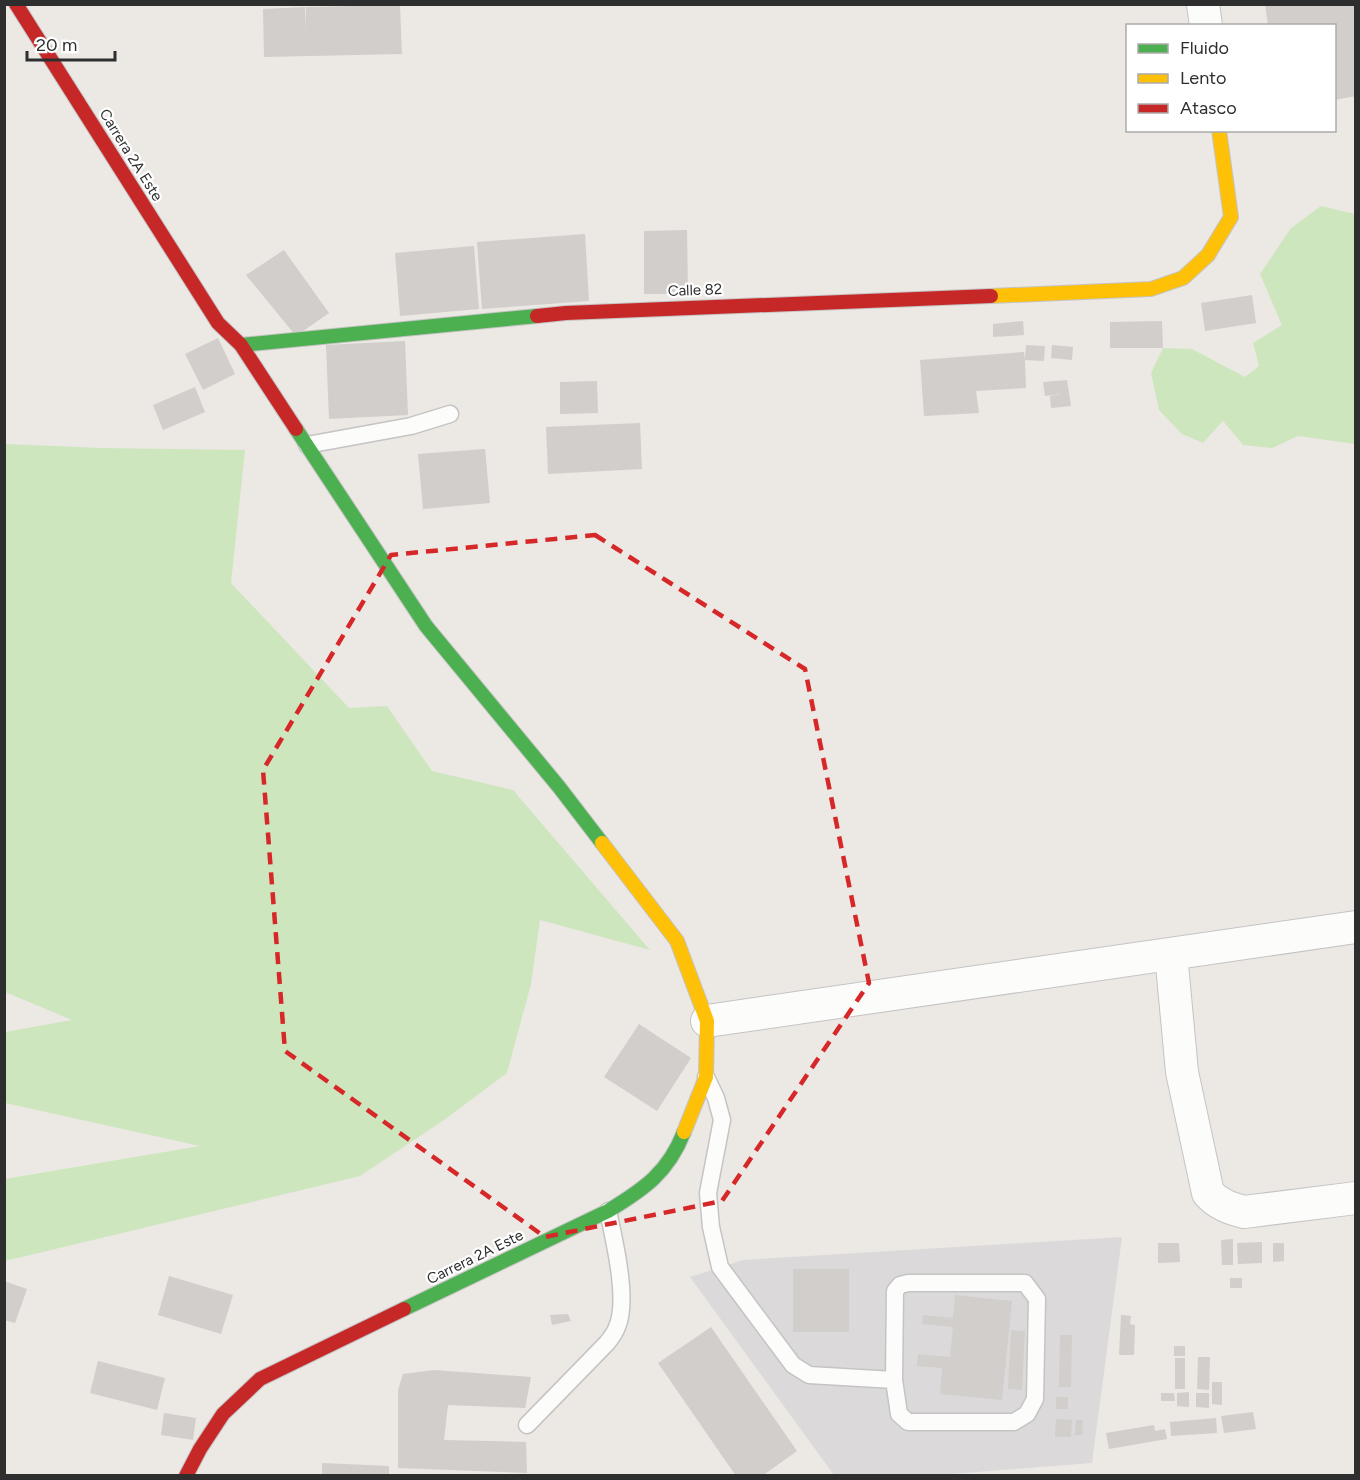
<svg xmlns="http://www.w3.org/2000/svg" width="1360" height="1480" font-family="Figtree,sans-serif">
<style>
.industrial{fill:#dcd9db}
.green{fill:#cee6be}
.building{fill:#d1cecb}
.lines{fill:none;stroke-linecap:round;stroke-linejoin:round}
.lane-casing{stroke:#c5c4c5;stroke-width:19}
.street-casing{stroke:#c5c4c5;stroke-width:34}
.fast-casing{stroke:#c5c4c5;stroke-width:16}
.slow-casing{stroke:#c5c4c5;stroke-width:16}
.jam-casing{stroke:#c5c4c5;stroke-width:16}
.lane{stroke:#fcfcfb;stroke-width:16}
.street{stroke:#fcfcfb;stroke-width:32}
.fast{stroke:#4caf50;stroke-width:14}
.slow{stroke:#ffc107;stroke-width:14}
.jam{stroke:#c62828;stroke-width:14}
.marked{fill:none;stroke:#d62828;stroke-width:4.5;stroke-dasharray:12 8;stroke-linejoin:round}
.labels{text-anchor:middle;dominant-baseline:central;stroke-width:4.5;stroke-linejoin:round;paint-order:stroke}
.street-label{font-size:15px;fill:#2e2e2e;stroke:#fff}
</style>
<rect width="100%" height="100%" fill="#ece8e4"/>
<path class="industrial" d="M1122,1237L1092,1463L939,1475H834L690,1277L743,1260Z"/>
<path class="green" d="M1321,206L1355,214V444L1298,436L1272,448L1243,445L1223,421L1203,443L1182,434L1159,410L1151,373L1163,348L1192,349L1245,377L1259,366L1253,343L1282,325L1260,274L1291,228Z
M7,444L101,448L245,450L231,583L349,708L387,706L432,771L513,790L650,950L540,920L531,984L507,1073L444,1120L360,1176L5,1261V1179L200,1146L5,1103V1032L72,1020L5,992L4,448Z"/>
<path class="building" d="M1265,4H1356V96L1334,100V26H1268Z
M400,5L402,54L264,57L263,9L305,7L306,31V7Z
M687,230L688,294H644V231Z
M585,234L589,301L482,309L477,242Z
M474,246L479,309L400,316L395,253Z
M284,250L329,313L296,336L246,275Z
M1252,295L1256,323L1205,331L1201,303Z
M1023,321L1024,335L993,337V324Z
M1162,321L1163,348H1110V322Z
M218,338L235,374L203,390L185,354Z
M405,341L408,415L329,419L326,345Z
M1026,345L1045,346L1044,361L1025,360L1026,388L976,391L979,413L924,416L920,360L1024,352L1025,360Z
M1052,345L1073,347L1072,360L1051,358Z
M1067,380L1071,406L1051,408L1050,396L1061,394L1045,396L1043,382Z
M597,381L598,413L560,414V382Z
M195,387L205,412L163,430L153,405Z
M640,423L642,469L548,474L546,427Z
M485,449L490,503L423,509L418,454Z
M639,1024L691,1058L657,1111L604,1077Z
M1233,1239V1265H1222L1221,1240Z
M1262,1242V1263L1238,1264L1237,1243Z
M1158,1243H1179L1180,1262L1158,1263Z
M1273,1243H1284V1261L1273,1262Z
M793,1269H849V1332H793Z
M169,1276L233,1295L221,1334L158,1315Z
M1230,1278H1242V1288H1230Z
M4,1281L27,1289L15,1323L4,1320Z
M955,1295L1012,1301L1002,1400L940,1394L942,1368L917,1366L918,1354L950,1357L953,1327L922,1324L923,1315L953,1318Z
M568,1314L571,1321L552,1325L550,1315Z
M1121,1315L1131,1316L1130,1324L1135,1325L1134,1355H1119Z
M711,1327L797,1451L762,1476H736L658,1363Z
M1011,1330L1025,1331L1022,1390L1008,1389Z
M1060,1335H1072L1071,1387H1059Z
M1174,1346H1185V1356H1174Z
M1198,1357H1210L1209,1390L1197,1389Z
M1175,1358H1185V1389H1175Z
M98,1361L165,1378L157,1410L90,1393Z
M434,1370L531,1377L525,1408L448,1405L444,1440L526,1442L527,1473L398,1468V1390L403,1374Z
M1212,1382H1222V1405L1212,1404Z
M1189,1392V1407L1177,1406V1393Z
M1161,1393H1174L1175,1401H1161Z
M1196,1393H1209V1408L1196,1407Z
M1056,1397H1068V1409H1056Z
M1253,1412L1256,1429L1224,1433L1221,1416Z
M164,1413L196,1418L193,1440L161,1435Z
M1216,1418L1217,1433L1171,1436L1170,1422Z
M1056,1419L1072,1420L1071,1437H1055Z
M1076,1420H1083L1082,1435H1075Z
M1154,1425L1155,1431L1165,1429L1167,1439L1109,1449L1106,1433Z
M322,1463L389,1466V1476H322Z"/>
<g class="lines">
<defs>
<path id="lane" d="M307,445L411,426L450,414
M706,1077L716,1098L722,1120L708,1193L711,1227L720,1267L793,1365L809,1375L894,1380
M908,1283H1025L1037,1299L1035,1399L1027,1414L1014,1422H908L899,1414L894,1380L895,1291L900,1285Z
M527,1425L607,1343C611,1338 615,1333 617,1327C629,1300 614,1240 608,1211"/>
<path id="street" d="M1203,4L1206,26
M1171,954L1182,1072L1208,1193C1218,1204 1229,1208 1244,1212L1356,1198
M707,1021L1356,927"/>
<path id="fast" d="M241,345L537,316
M296,429L426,626L559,787L602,843
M404,1309L608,1211C644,1189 668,1173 684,1132"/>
<path id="slow" d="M991,296L1151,289L1183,278L1208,255L1231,217L1219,130
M602,843L677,941L707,1021L706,1077L684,1132"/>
<path id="jam" d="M16,4L218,323L241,345L296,429
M537,316L566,313L991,296
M186,1476L200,1449L223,1414L260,1379L404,1309"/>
</defs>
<use href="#lane" class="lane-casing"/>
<use href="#street" class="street-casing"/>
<use href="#fast" class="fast-casing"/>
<use href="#slow" class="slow-casing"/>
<use href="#jam" class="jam-casing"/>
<use href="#lane" class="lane"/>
<use href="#street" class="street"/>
<use href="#fast" class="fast"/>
<use href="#slow" class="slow"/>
<use href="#jam" class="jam"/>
</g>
<path class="marked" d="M595,535L805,669L869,983L722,1201L545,1237L285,1051L263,770L391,555Z"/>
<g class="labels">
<g class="street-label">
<text transform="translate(131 155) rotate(58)">Carrera 2A Este</text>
<text transform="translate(695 290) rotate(-2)">Calle 82</text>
<text transform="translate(475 1257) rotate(-26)">Carrera 2A Este</text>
</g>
</g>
<rect width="1360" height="1480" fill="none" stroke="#2e2e2e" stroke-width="12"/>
<rect x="1126" y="24" width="210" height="108" fill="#ffffff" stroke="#ababab" stroke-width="1.5"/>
<rect x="1138" y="44" width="30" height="9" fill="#4caf50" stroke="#ababab" stroke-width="1.5"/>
<text x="1180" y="54" font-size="18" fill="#2e2e2e">Fluido</text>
<rect x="1138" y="74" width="30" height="9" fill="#ffc107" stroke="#ababab" stroke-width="1.5"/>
<text x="1180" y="84" font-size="18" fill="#2e2e2e">Lento</text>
<rect x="1138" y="104" width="30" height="9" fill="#c62828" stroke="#ababab" stroke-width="1.5"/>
<text x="1180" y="114" font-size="18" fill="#2e2e2e">Atasco</text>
<path d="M27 51v9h88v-9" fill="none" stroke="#2e2e2e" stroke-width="3"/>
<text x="36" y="51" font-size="18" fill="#2e2e2e" stroke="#ffffff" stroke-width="4.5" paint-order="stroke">20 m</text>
</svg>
